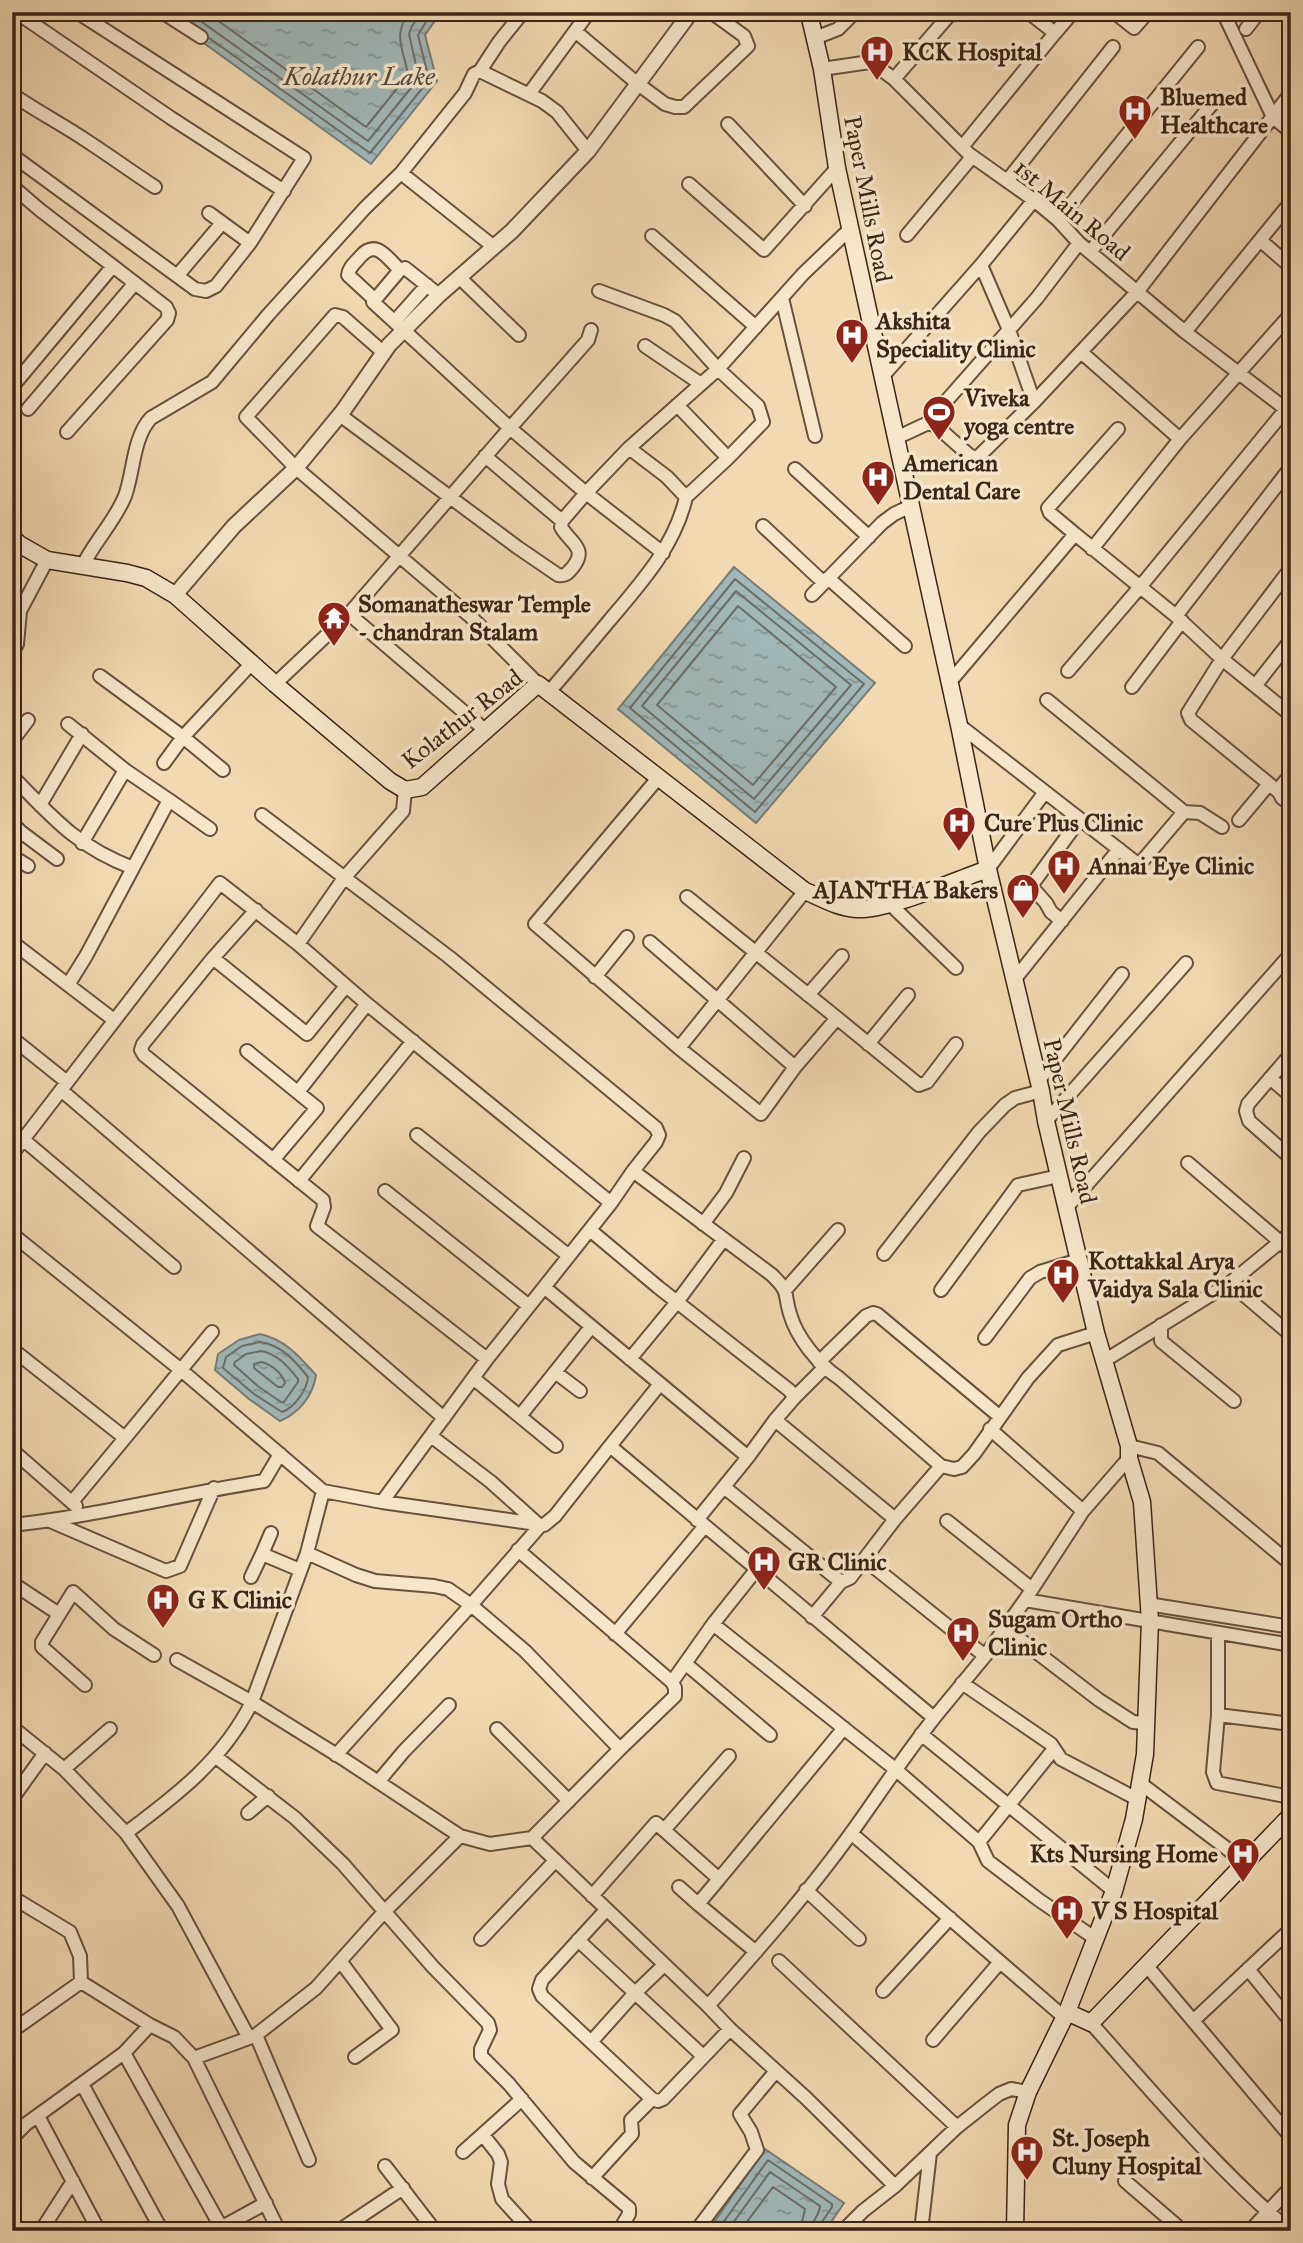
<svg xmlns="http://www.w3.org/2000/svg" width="1303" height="2243" font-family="'IM FELL Great Primer',serif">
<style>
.water{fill:url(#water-ripples);stroke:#787d78;stroke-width:2}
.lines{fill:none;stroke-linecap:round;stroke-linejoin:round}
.shore{stroke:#6e6e68;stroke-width:2}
.stream{stroke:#787d78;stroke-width:3.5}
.minor-casing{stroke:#68523e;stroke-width:16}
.tertiary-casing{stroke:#68523e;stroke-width:18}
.secondary-casing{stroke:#3b2518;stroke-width:19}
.minor{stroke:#f6e7cc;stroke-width:12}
.tertiary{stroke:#f6e7cc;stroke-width:14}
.secondary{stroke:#f6e7cc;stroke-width:16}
.labels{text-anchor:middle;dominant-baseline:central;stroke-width:7;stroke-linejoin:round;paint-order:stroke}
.poi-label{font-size:24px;font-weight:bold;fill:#3b2518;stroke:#f6e7cc;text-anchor:start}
.street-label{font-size:24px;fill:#3b2518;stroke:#f6e7cc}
.water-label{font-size:26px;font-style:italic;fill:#544a40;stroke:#f6e7cc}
</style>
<defs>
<pattern id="water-ripples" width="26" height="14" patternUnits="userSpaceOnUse" patternTransform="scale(1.75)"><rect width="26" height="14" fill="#a1b7b8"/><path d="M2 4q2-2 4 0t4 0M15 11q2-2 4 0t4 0" fill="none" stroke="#849595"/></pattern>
</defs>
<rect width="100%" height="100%" fill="#f1dab1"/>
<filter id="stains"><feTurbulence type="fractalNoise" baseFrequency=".00286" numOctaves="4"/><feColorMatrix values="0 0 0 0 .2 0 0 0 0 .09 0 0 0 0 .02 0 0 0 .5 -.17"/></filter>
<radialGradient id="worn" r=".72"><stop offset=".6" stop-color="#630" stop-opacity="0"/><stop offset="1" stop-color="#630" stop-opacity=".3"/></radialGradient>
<path class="water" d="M161,12H441L425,35L437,81L371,164Z
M734,567L875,683L756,823L618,709Z
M260,1334C286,1340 299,1356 316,1375C313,1396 299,1413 280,1421L249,1399L215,1370L218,1354L239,1340Z
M765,2149L844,2203L825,2231H708Z"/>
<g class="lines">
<path class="shore" d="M188,12L368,141L419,78L409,34L412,26L422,12
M206,12L366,127L408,75C404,49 392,37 409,12
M209,38L370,153L429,80L418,35L432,12
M735,579L864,684L755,812L630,708Z
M736,591L851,685L754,799L642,706Z
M738,606L836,687L753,785L657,705Z
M260,1342C282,1345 295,1361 308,1377C307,1390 294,1408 282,1412L254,1394L223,1368L226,1357L242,1346Z
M261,1351C278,1354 288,1367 298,1379V1382L284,1402H281L259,1387L234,1365L235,1362L246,1354Z
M261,1362C271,1364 282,1373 285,1383L282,1387H278L254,1368V1364Z
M717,2231L768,2160L832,2204V2207L820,2225V2231
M727,2231L770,2172L820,2206C820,2215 811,2221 811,2231
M740,2231L773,2187L805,2209L800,2231"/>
<path class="stream" d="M1281,112L1291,124"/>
<defs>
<path id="minor" d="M16,12L171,118L284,191
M162,12L201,37
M1114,12L1134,28L1148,12
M1223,12L1273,117L1291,132
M1288,12L1291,15
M1246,29L1259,12
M575,31L638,84L665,104L675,107H684L748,46L744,36L711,12
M1055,33L1073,12
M815,38L838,29L855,12
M822,69L870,62L879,68L894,79L969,154L1034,200L1058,220L1079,243L1185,332L1291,413
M480,71L499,42L523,12
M894,79L952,12
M12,94C36,111 62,124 87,141C110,156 132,172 155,187
M529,94L589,12
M728,124L805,206
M962,147L1055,33L1028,12
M12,155L195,289L206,291L216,286L250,243L304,158L77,12
M401,173L494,247
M1007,181L1113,47
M689,184L764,250L837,168
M12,186L40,210L166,307L169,313L167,320L67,432
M209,213L250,243
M1058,220L1198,47
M907,235L972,157
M652,236L756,327
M1260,240L1291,267
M1090,252L1217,98
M981,265L1009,330L1034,402
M177,276L222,223
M459,277L519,335
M599,291L664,315L675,321L718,369L758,406L763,422L728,458L677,405
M439,295L405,268L400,270L373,302L510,428L588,340L591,330
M782,298L815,436
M374,299L348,275C349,267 355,263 360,257C376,238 387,258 400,270
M395,321L427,285
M1185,332L1291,202
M645,346L701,384
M1081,352L1180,439
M384,353L343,317L335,315L246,417L296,468L471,617L538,684
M882,377L981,265L1034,200
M12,387L113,266
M28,409L135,283
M340,415L517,547L558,575C566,576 568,573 573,567C588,548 570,543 561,527L562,521L586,493L663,553
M926,424L1037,298L1079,243
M896,438L926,424H934L969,455L977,458L1034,402L1137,292L1291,93
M629,448L718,369L803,274L851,228
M485,456L562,521
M795,469L869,537
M686,497L728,458
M763,526L824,583
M1075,534L1050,513L1048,508L1118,429
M1092,549L1180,439L1291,314
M82,567C94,542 115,521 125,496C134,471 133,437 151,418L212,382L268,315L365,208L401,173L465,93L474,74L480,71L542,101L557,112L588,151
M828,578L905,646
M812,595L882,523L894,514L911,506
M349,614L485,730
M1176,616L1291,467
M12,653L17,644L20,611L47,560
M1068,671L1140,587L1286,409
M100,676L183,737L223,770
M949,683L1075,534L1176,616L1222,659L1291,715
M275,684L349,614L510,428L586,493L629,448L667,477L686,497C675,546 641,583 609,621C589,645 569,669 549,692
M1255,686L1291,640
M1132,687L1182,621
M959,725L1139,865L1184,812L1047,700
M12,741L28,720
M164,763L183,737L251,664
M1291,774L1281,786L1279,792L1282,798L1291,805
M12,776C53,818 76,846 133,868L169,800L125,770L68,724
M659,777L535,924L679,1048L805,891
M1279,792L1191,720L1188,713L1222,659L1291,568
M169,800L210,829
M40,805L82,734
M1184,812L1200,813L1222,827
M262,815L449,957L656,1128L659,1135L656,1142L633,1171L611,1203L487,1359L382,1502
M1239,820L1269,784
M12,823L21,832L12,842
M21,832L57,859
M82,843L125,770
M12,856L28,866
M988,869L1045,792
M687,897L837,1018
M890,904L956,968
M256,910L213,958L143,1044L141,1050L144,1055L323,1200L324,1207L317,1226L487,1359
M1062,921L1051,912L1046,903L1031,886L1080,819
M12,942L114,1020
M650,942L795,1067
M298,944L344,878L403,811L405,790
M213,958L307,1034L346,986
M595,977L627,937
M1014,980L1119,849
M68,985L86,956L133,868
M808,995L842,956
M12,1038L67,1082
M868,1044L908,995
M679,1048L761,1114L795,1067L837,1018L919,1085L927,1082L956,1044
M247,1051L317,1108L273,1160
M1291,1054L1248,1104L1246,1111L1249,1121L1291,1158
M1270,1078L1291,1096
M1039,1080L1122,974
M61,1090L444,1418
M298,1092L367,1004
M1046,1121L1186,963
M12,1130L174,1267
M417,1135L569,1256
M12,1154L220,883L298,944L367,1004L611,1203
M1188,1163L1291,1251
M633,1171L772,1275C791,1294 783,1291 790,1314C797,1338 818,1364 839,1378L941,1466L954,1469L962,1467L974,1454L1028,1378L1058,1345L1096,1333
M299,1181L413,1041
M385,1191L529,1306
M1066,1208L1289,956L1291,957
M703,1224L726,1193L744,1158
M590,1230L658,1287L789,1390L795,1397L824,1368
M12,1234L181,1370L323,1491L382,1502L544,1525L555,1516L610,1446L934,1718L985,1656L1025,1600L1291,1645
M884,1254L979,1132L1005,1105L1015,1098L1041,1091
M1230,1283L1291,1335
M544,1287L748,1457L775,1420L795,1397
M786,1289L838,1230
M941,1290L1018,1185L1059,1176
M1161,1325V1341L1234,1401
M985,1338L1030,1278L1040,1272L1079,1260
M12,1349L125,1438L72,1502
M630,1359L677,1302L723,1240
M1104,1361L1230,1283L1291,1233
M819,1362L866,1316L873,1313L877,1314L999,1416
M555,1372L580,1391
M473,1378L556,1446
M520,1416L591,1327
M775,1420L895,1519L941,1466
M990,1429L1083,1511L1025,1600
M431,1436L491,1482L540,1526L471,1605L525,1651L620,1749L675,1696V1688L672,1682L518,1550
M125,1438L212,1332
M610,1446L660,1384
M1129,1446L1158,1453L1291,1564
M12,1450L76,1506
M724,1487L841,1582L850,1578L895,1519
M323,1491L307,1553L252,1702L345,1760L460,1836L490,1844L532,1838L708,2006C758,1950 808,1893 852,1832C879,1794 905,1755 934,1718
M1083,1511L1129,1458
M697,1520L748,1457
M50,1521L166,1571L180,1566L214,1488
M947,1521L1032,1589
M12,1525C97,1516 180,1494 264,1481L280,1454
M271,1533L262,1554L300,1570
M307,1553L356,1575L375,1581L434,1586L448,1589L471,1605L336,1755
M864,1559L985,1656
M251,1577L262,1554
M12,1583L59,1614
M1148,1604L1291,1627
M812,1617L841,1582
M713,1624L895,1769L979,1842L988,1861L1039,1900L1096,1939
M1005,1628L1099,1700L1133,1722L1146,1723
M615,1634L704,1527
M1218,1634V1715L1213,1772L1217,1783L1291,1797
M686,1664L770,1735
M672,1682L713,1624L756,1570
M962,1683L1051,1744L1061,1759L1137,1799
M85,1685L42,1647V1642L73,1592L114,1629L154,1655
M1218,1715L1291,1724
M12,1727L64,1769L126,1833L178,1906L249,2038L194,2058
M497,1729L569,1801
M921,1734L1114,1891
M216,1757L295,1818L343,1864L433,1967L488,2023L490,2030L481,2049V2056L509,2084L574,2162L629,2208V2214L619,2231
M64,1769L110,1729
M378,1782L404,1751L449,1705
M1140,1783L1246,1863
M12,1799L45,1753
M248,1813L268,1796
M664,1830L729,1756
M126,1833C177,1795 223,1760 252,1702L177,1660
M851,1833L1065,2018
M532,1838L620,1749
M979,1842L1054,1749
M719,1879L844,1728
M679,1887L698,1904
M806,1890L859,1939
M592,1896L656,1823L719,1879L698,1904L756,1952
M12,1897L70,1932L80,1956L81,1982
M606,1910L542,1980L539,1989L542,1996L652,2099
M481,1939L555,1861
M578,1940L703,2056
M779,1961L957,2127
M341,1962L392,2030L355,2057
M1146,1965L1291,2137
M1248,1969L1291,2022
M81,1982L150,2025L174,2037L194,2058L279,2231
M883,1991L950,1918
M708,2006L730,2029L806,2098L895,2186
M1193,2021L1291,1929
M1091,2023C1154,2094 1217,2169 1290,2231
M12,2031L81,1982
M256,2035L309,2160
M249,2038L256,2035L316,1988L384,1912L460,1836
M933,2040L1000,1962
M591,2042L634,1994L663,1966
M124,2053L221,2227
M82,2084L162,2231
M38,2116L99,2231
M483,2135L498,2154L501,2162L498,2184L502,2199L531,2231
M12,2138L26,2124L124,2053L150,2025
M463,2152L522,2099
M385,2166L435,2231
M592,2178L632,2134L631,2120L652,2099L658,2101L663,2099L730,2029
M1125,2181L1183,2231
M343,2228L403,2188
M41,2231L73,2181
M215,2231L266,2203
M696,2231L757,2150L751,2132L740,2114L776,2071
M843,2231L863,2211L895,2186L957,2127L986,2104L999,2094L1011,2089L1028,2092
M921,2231L930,2153
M1250,2231L1291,2187"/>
<path id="tertiary" d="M175,595L234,526L296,468L343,411L389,345L439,295L512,231L588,151L691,12"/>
<path id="secondary" d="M810,12V18L822,69L837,168L959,725L988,869L1041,1091L1046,1121L1096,1333L1129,1446V1458L1142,1502L1150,1621L1145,1754L1134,1819L1114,1891L1067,2012L1028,2092L1017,2125L1015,2231
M12,537L19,544L47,560L127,573L146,578L175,595L275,684L390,781L405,790L422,787L538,684L805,891C822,898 838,908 857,909C887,911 956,880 988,869
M1067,2012L1091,2023L1291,1815"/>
</defs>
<use href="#minor" class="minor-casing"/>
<use href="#tertiary" class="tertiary-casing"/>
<use href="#secondary" class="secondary-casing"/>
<use href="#minor" class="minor"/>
<use href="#tertiary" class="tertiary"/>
<use href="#secondary" class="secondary"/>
</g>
<defs>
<symbol id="hospital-pin" viewBox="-11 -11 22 30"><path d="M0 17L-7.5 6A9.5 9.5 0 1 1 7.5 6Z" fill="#8f2418" stroke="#f6e7cc"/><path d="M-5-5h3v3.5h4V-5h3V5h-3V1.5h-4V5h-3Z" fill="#fff"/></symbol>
<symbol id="stadium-pin" viewBox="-11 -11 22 30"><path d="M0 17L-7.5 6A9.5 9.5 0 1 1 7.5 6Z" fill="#8f2418" stroke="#f6e7cc"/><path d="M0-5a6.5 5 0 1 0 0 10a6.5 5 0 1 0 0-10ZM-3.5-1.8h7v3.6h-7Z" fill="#fff"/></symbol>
<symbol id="temple-pin" viewBox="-11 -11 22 30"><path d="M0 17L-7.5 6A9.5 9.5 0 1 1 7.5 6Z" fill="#8f2418" stroke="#f6e7cc"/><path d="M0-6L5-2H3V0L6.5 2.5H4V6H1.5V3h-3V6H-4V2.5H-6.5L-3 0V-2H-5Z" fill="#fff"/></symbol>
<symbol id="shop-pin" viewBox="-11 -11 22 30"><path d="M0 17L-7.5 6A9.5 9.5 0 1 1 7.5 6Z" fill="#8f2418" stroke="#f6e7cc"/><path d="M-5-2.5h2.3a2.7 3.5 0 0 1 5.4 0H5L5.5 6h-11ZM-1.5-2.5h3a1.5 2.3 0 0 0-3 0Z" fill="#fff"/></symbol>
</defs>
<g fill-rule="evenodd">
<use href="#hospital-pin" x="858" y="33" width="38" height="52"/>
<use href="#hospital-pin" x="1116" y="92" width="38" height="52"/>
<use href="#hospital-pin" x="833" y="316" width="38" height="52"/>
<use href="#stadium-pin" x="920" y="393" width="38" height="52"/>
<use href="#hospital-pin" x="859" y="458" width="38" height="52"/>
<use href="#temple-pin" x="315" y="599" width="38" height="52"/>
<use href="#hospital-pin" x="940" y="804" width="38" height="52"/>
<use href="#hospital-pin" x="1045" y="847" width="38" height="52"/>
<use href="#shop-pin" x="1004" y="871" width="38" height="52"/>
<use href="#hospital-pin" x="1044" y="1256" width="38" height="52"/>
<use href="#hospital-pin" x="745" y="1543" width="38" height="52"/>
<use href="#hospital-pin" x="144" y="1581" width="38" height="52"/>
<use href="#hospital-pin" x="944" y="1614" width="38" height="52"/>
<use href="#hospital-pin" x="1224" y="1835" width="38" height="52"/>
<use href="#hospital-pin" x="1048" y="1892" width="38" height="52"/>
<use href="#hospital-pin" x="1008" y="2133" width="38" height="52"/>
</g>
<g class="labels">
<g class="poi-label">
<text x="902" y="52">KCK Hospital</text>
<text x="1160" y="97">Bluemed<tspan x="1160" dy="28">Healthcare</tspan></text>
<text x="876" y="321">Akshita<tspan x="876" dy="28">Speciality Clinic</tspan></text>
<text x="964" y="398">Viveka<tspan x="964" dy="28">yoga centre</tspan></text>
<text x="903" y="463">American<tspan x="903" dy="28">Dental Care</tspan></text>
<text x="358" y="604">Somanatheswar Temple<tspan x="358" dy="28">- chandran Stalam</tspan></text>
<text x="984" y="823">Cure Plus Clinic</text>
<text x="1088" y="866">Annai Eye Clinic</text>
<text x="998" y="890" text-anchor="end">AJANTHA Bakers</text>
<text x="1088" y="1261">Kottakkal Arya<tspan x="1088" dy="28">Vaidya Sala Clinic</tspan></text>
<text x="788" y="1562">GR Clinic</text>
<text x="188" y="1600">G K Clinic</text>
<text x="988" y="1619">Sugam Ortho<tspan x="988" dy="28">Clinic</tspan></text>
<text x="1218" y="1854" text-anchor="end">Kts Nursing Home</text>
<text x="1092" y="1911">V S Hospital</text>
<text x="1052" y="2138">St. Joseph<tspan x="1052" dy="28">Cluny Hospital</tspan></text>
</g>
<g class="street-label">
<text transform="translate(868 199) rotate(79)">Paper Mills Road</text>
<text transform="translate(1072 210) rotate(40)">1st Main Road</text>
<text transform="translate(462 719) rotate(-38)">Kolathur Road</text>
<text transform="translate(1070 1121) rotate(77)">Paper Mills Road</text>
</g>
<g class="water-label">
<text x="359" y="76">Kolathur Lake</text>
</g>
</g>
<rect width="1303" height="2243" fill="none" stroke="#f1dab1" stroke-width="42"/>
<rect x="14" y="14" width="1275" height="2215" fill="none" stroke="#3b2518" stroke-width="3.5"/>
<rect x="21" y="21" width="1261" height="2201" fill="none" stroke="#3b2518" stroke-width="2"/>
<rect width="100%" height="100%" filter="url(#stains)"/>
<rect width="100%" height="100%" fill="url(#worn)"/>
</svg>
